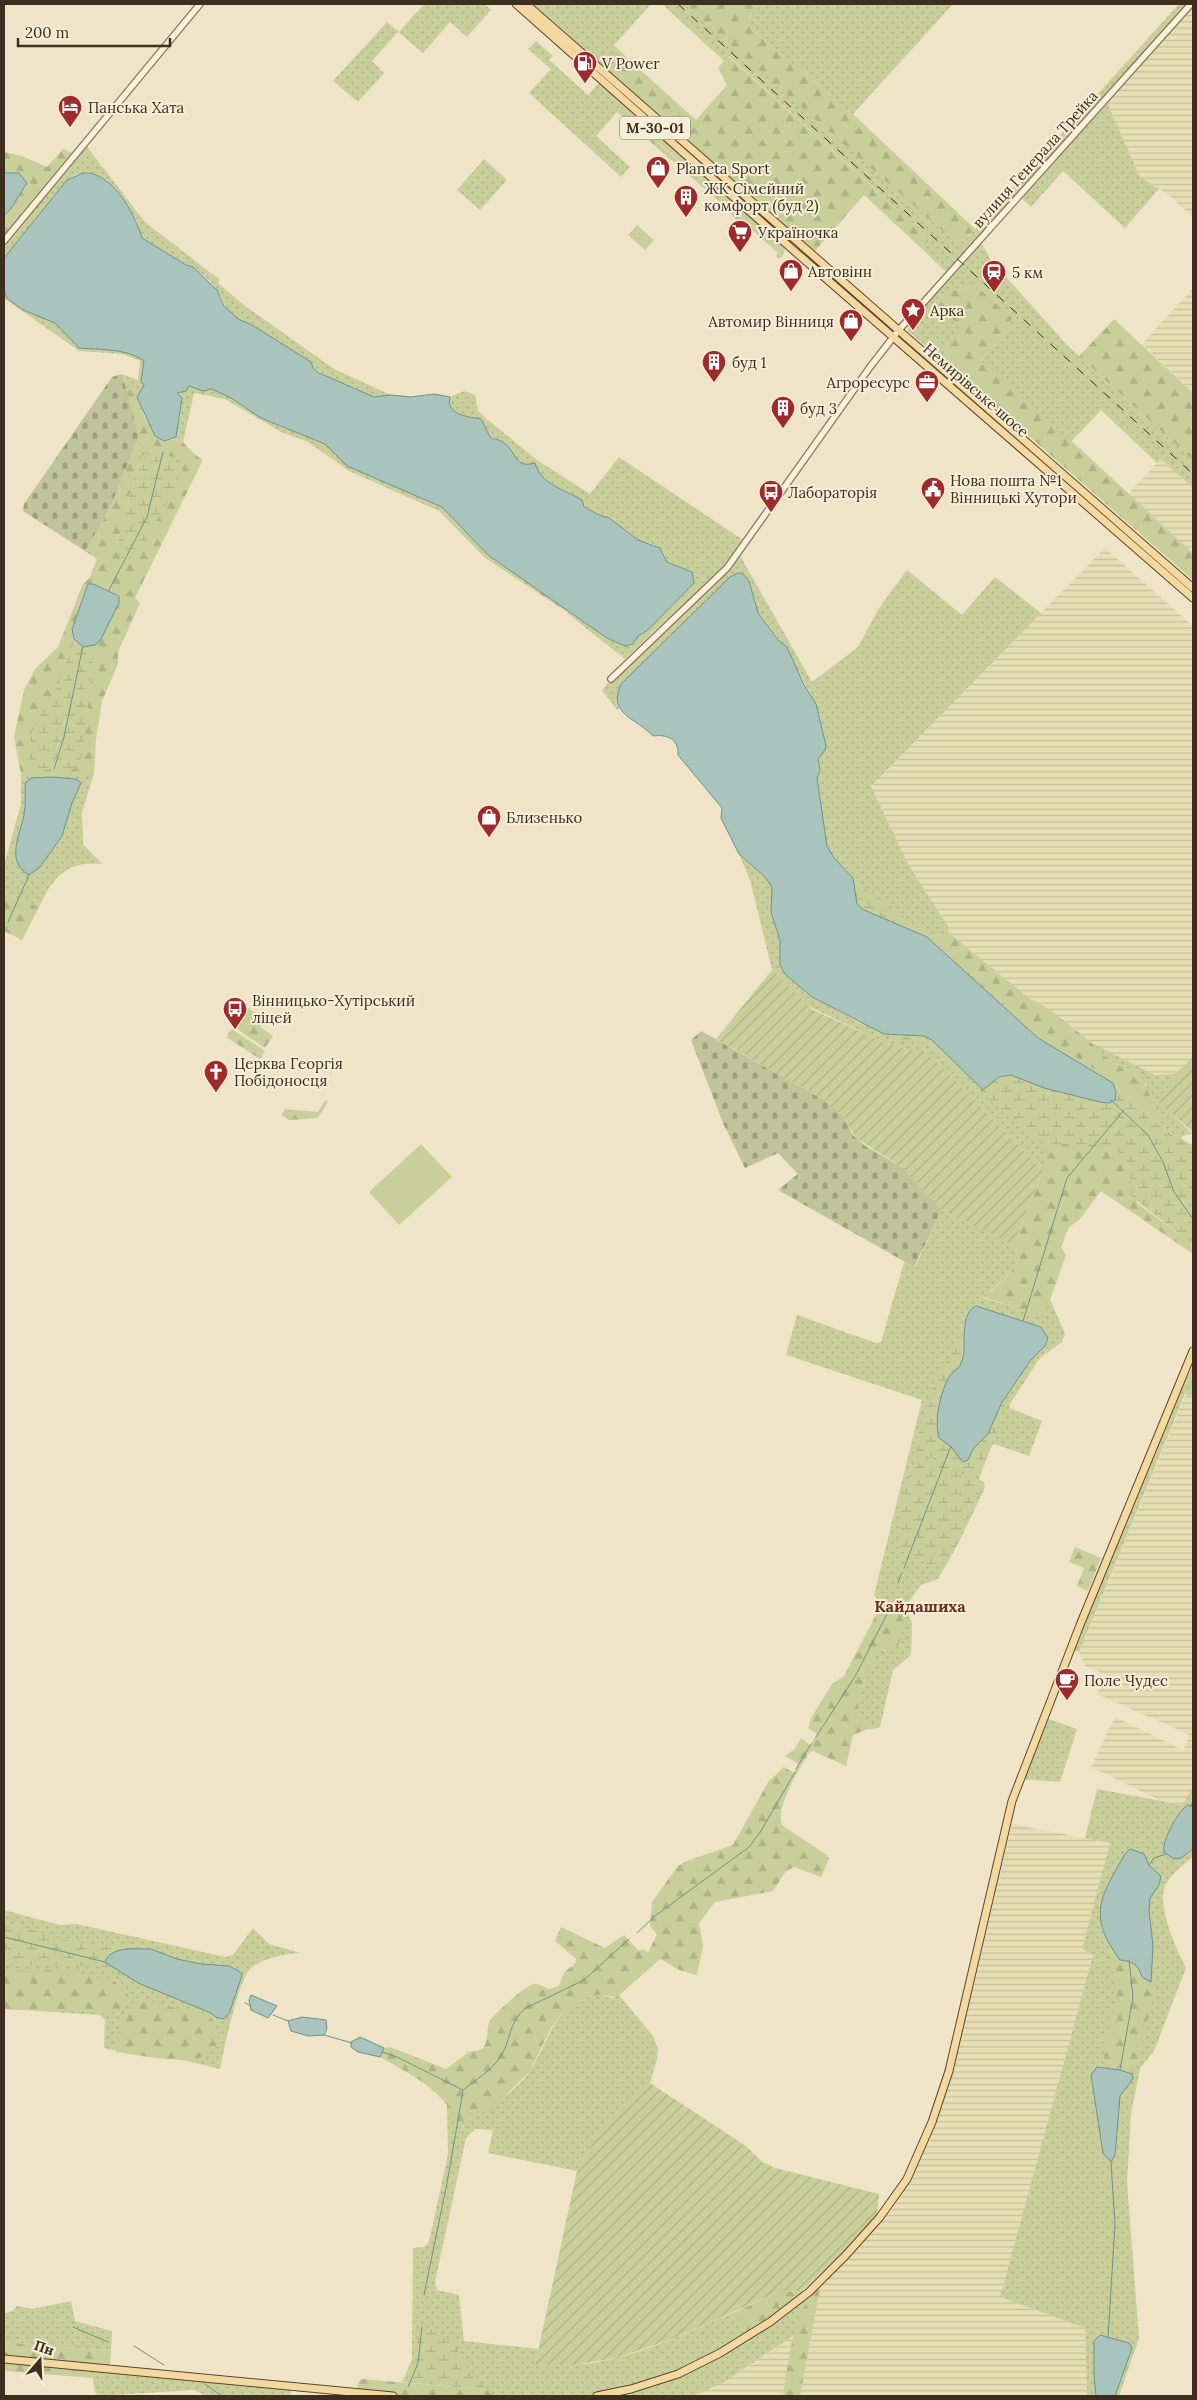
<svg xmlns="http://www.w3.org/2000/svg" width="1197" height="2400" font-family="Lora,serif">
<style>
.farmland{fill:url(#farmland-rules)}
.grass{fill:url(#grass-dots)}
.forest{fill:url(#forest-firs);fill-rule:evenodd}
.wetland{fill:url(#wetland-marsh)}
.cemetery{fill:url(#cemetery-stones)}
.park{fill:#c9cf9b}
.garden{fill:url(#garden-furrows)}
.water{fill:#a9c4bc;stroke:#6f938a}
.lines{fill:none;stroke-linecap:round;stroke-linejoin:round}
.stream{stroke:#6f938a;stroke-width:1}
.minor-casing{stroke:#8d765c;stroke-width:8}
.major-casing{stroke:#5b4430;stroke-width:9}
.minor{stroke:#faf1dc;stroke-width:5.5}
.major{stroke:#f3d9a0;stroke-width:7}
.rail{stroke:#3d2e20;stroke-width:1;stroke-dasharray:9 9;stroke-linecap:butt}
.labels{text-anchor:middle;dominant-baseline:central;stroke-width:4;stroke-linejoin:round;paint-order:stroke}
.shield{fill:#f7eed8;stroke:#756857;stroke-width:1}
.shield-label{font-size:14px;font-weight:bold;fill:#3d2e20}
.poi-label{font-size:15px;fill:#3d2e20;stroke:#f7eed8;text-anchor:start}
.street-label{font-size:15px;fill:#3d2e20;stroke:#f7eed8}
.neighbourhood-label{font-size:16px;font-weight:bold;fill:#6b2e1e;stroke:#f7eed8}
</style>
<defs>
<pattern id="farmland-rules" width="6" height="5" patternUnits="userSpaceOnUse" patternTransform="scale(1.25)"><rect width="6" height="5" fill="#e6deb5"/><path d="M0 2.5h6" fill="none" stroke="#c6bf9b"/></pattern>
<pattern id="grass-dots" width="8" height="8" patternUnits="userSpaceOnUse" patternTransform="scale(1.25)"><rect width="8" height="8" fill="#c9cf9b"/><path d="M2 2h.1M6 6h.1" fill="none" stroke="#aeb285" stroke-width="1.8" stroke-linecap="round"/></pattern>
<pattern id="forest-firs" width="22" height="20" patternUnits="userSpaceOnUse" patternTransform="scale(1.25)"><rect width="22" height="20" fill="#c9cf9b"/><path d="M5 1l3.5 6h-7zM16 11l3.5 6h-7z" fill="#aeb285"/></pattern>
<pattern id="wetland-marsh" width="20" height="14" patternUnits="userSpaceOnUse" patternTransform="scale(1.25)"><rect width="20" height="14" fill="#c9cf9b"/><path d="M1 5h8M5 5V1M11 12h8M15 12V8" fill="none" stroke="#aeb285"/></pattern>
<pattern id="cemetery-stones" width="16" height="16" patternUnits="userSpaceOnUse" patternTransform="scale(1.25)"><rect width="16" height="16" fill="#bfc49a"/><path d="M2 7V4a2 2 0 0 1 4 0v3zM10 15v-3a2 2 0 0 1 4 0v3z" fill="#9ca07d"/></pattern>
<pattern id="garden-furrows" width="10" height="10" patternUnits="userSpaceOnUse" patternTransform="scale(1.25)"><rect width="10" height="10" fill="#c9cf9b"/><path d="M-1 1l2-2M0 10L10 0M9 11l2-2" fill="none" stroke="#aeb285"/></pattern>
</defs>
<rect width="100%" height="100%" fill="#f0e4c8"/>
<path class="farmland" d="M1193,4V217L1169,195L1140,177L1106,100Z
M1193,288V393L1142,344Z
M1161,459L1193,488V553L1128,494Z
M1105,548L1193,626V1056L1187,1064L1173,1074L1165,1076L1155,1075L1092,1043L1049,1009L1028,997L949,933L948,926L909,866L871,786Z
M1186,1394L1193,1397V1787L1184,1805L1159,1800L1091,1767L1115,1717L1183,1750L1190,1735L1097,1694L1106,1675L1085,1666L1079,1652Z
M1012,1824L1110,1843L1082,1949L1093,1955L1000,2297L1085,2328L1087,2396H800L821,2284L890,2212L913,2176L936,2123L955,2066Z
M793,2336L783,2396H693L742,2371Z"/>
<path class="grass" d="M424,4H485L491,10L467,37L450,22L423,53L398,32L372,61L384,73L358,102L333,81L387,22L399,32Z
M534,4H651L614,45L627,58L612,74Z
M662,4H684L967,238L1179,4H1191L1106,100L1140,177L1159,189L1125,228L1063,171L1031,207L1019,196L979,239L991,260L1068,346L1193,460V488L1161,459L1157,463L1101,410L1071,442L980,361L1009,327L972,282L964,289L947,291L962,327L947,345L942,360L908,331L909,324L919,313L916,309L948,274L921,248L930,239L729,56L724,61Z
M760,4H953L853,114L751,29C746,18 752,13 760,4Z
M536,41L553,56L549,60L588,95L599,83L624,104L596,136L630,167L621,177L529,93L551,69L528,49Z
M657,142L728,204L724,209L719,207L721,203L654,145Z
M84,143L145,222L220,280L218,283L245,306L334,369L391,395C358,407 285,347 257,329C251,324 243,323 237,319C226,311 224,302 218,291C212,281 196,268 186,265L142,238L137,221L107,180L77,174L67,180L4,258V241Z
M484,159L507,180L480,210L457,190Z
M731,207L782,252L785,249L782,257L778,258L776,256L778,253L743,222L740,224L731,214Z
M4,290L7,298L55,323L79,348C101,350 126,348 144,361L141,381L144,385L137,397L134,389L125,388L122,374L138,380L140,361L122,354L79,351L5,299Z
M189,386L203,391L212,389L231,398L261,418L325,444L347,466L442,507L439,511L349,471L308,442L281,432L225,399L194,393L183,442L176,437L182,398L177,393Z
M464,391L475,395L478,411L488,420L537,460L590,494L619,457L746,542L738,552L812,682L858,647L879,608L907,570L962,615L995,577L1041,613L871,786L909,866L948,926L949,933L927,937L857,904L853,878L834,858L827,846L817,778L820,770L818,759L825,750L811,694L781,643L758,613L749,581L743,574L730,577L621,684L617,703L619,709L617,710L602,690L611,679L708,585L694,583L692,572L667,561L663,551L653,544L638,540L609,518L599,515L584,507L570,493L558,489L528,465L519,462L503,442L490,437L481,419C469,417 453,416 449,403L450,397Z
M569,610C591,626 605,638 631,646L638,636L648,630L651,634L625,659L567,613Z
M21,774H94L82,812L83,844L102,864C67,860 53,877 39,907L4,894V865L21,804Z
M739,854L765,877L772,887L771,912L780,940V965L785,974L812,997L862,1024L924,1036L1043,1141V1171L937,1062L926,1055L881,1041L804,1004L772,970L750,880Z
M1092,1043L1155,1075L1173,1074L1187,1064L1158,1101L1193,1134L1185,1135L1180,1139L1159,1125L1161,1124L1146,1085L1136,1074L1110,1061Z
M942,1210L1013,1245L1018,1256C1012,1277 998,1283 983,1298L1044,1316L1050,1299L1065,1334L1062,1342L1040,1358L1010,1404V1408L1042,1421L1029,1456L994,1444L991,1447L979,1479L985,1484L984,1490L959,1542L938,1579L921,1585L905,1607L912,1623L911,1655L893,1670L880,1727L868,1730L869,1722L858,1713L859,1699L876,1653L880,1650L886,1651L883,1604L881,1605L880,1601L874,1595L922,1400L786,1355L797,1315L876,1343L881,1342L904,1262L915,1267Z
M1193,1364V1397L1185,1394L1079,1652L1071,1649L1182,1378L1187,1379Z
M1044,1717L1077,1729L1060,1782L1020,1779Z
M1193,1787V1857C1185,1863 1171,1875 1166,1884C1155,1904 1177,1950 1186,1968L1154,2051L1140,2068L1131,2114L1127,2182L1139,2338L1119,2396H1087L1085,2328L1000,2297L1093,1955L1082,1949L1110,1843L1085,1838L1097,1789L1183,1805Z
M4,1910L60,1925L77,1924L225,1957L233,1955L253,1928L269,1944L301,1953C287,1953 260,1959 250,1969C238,1982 224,2049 220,2069L187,2061L106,2049L104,2047L105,2020L100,2015L4,2009Z
M598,1995L613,1998L619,1995L653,2036L658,2049L657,2059L650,2083L603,2124L577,2171L488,2153L493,2130L475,2129L466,2138L435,2282L437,2290L459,2295L464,2341L539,2349L535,2365C555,2365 574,2366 593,2363C642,2355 690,2331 735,2312L748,2343L811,2294L793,2336L726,2381L693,2396H633L631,2394L620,2396H493L488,2390L402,2382L412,2359L413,2248L424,2247L429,2242L448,2154L447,2104L454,2112L468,2119C489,2111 522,2086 533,2066C551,2036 556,2001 598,1995Z
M71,2301L75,2321L112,2331L111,2351L4,2342V2313L12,2311L17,2306L32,2309Z
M91,2367L292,2387L290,2396H206L194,2390L98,2396L95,2392Z"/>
<path class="forest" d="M684,4H760C752,13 746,18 751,29L853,114L975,229L964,240L952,239Z
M728,56L930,239L921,248L864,195L814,252L612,74L627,58L696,120L727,85L718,68Z
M624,104L785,249L782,252L658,142L654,145L617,112Z
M63,149L75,154L4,241V215C11,211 21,191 27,183L19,173H4V152L22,156L47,167Z
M971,282L1012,318L1009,327L980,361L1025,398L1193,553V580L942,360L947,345L961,327L936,304L947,291L964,289Z
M1114,319L1193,393V460L1079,356Z
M125,388H134L145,417L171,440L176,437C187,444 192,454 203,460L135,598L140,603L118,652V664L102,701L96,740L94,774H21L14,737L24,690L35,669L58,647L83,584L89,579L97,559L85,551L109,510L139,437ZM151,451L179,459L117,549L129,496L142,456Z
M442,507L488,555L569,610L567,612L485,558L439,511Z
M694,583L706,584L651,634L648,630Z
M4,894L39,907L22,940L4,931Z
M949,933L1028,997L1049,1009L1092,1043L1110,1061L1136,1074L1146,1086L1162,1124L1159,1125L1113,1083L1038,1038L927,937Z
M247,1007L265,1020L260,1027L273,1036L265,1048L234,1027Z
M232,1029L265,1051L260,1059L226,1037Z
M325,1100L328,1102L318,1118L289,1120L281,1115L285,1109L318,1112Z
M1043,1133L1122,1135L1137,1203L1191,1243L1193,1254L1101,1191L1079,1220L1069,1227L1061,1247L1066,1255L1044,1317L983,1297C999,1285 1012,1276 1018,1256L1013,1245L1043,1171Z
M1075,1547L1101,1558L1088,1591L1077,1586L1084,1568L1069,1562Z
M886,1603C908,1607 907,1636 894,1650H880L876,1653L859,1699L858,1713L869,1722L870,1728L853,1735L846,1766L813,1751L810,1752C800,1767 775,1807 782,1825L827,1855L829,1859L821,1877L794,1867L786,1871L773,1891L715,1902L699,1923L703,1946L697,1975L679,1970L660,1959L617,1997L598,1995L587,1997L563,2012L551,2028L530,2071L497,2104L480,2114L458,2123C440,2087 414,2077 380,2057L384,2048L390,2047L446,2069L469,2052L482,2049C489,2042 486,2031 489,2023C491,2016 527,1984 534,1984C539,1983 544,1988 549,1989C566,1985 558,1981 565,1972C567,1969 572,1967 575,1964L576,1959L555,1941L561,1927L605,1948L624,1935L639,1951L642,1949L648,1952L657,1935L650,1926L652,1902L677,1867L684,1862L733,1845L768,1782L784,1767L794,1773L799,1764L785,1756L795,1749L801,1738L810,1745L817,1734L808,1728L811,1718L832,1684L844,1676L881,1605Z
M1110,1946L1120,1960L1130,1961L1150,1981L1153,1973L1157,1980L1143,2043L1142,2055L1131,2070L1108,2064L1104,2060L1105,2038L1111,2035L1110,2014C1126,2001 1115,1998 1114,1982C1113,1970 1116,1971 1108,1960Z
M65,1970L114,1981L127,1991L129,2000L122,2009L111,2013L4,2009V1971Z
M137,2000H143L210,2016C216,2024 219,2031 217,2042C211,2073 138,2054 116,2052C119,2033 119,2010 137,2000Z
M821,2284L800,2396H783C789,2359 792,2312 821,2284Z
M802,2291L806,2298L748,2343L735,2312L778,2292Z
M4,2342L111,2351L110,2369L91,2367L93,2378L4,2371Z
M362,2379L488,2390L493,2396H393L356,2393L358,2383Z"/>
<path class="wetland" d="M155,451L179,459L183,471L141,550L134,559L123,562L117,549L129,496L142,456L148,452Z
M74,639L83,647L95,645L92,657L93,666L82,756L74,769L41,770L29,764L31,735L36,721L54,696Z
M857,885L873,893L931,938L1033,1030L1106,1076L1159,1125L1173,1135L1193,1145V1245L1132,1197C1129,1185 1133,1171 1126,1160C1110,1133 1056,1153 1032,1138C1023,1132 1014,1122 1006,1115C987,1098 969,1080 950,1063C945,1058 940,1050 933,1047C918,1039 899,1043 884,1034L886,1031L861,910L857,904L855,889Z
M969,1312L966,1363L986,1424L1009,1392C1004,1407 986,1469 976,1476L917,1452L915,1446L935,1377L954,1352Z
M922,1457L974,1479L980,1485L981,1492C977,1498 973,1503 970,1509C961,1529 959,1557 935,1567C922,1564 914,1552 901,1549C893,1540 908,1467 916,1458Z
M4,1921L73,1942L145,1949L131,1957L130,1979L97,1966L17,1965L4,1961Z
M425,2326L456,2344L460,2359L488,2390L407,2382L416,2357L418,2330Z"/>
<path class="cemetery" d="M122,374L139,437L109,510L85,551L23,511L24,504L112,377Z
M701,1031L826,1101L842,1115L853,1135L864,1145L903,1168L942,1210L914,1267L778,1190L798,1174L778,1153L745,1168L723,1123L691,1040Z"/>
<path class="park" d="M637,225L654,240L645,250L628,235Z
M421,1144L452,1177L399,1225L369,1192Z"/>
<path class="garden" d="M772,970L811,1009L881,1041L926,1055L937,1062L1043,1171L1013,1245L942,1210L903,1168L856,1138L842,1115L826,1101L716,1039Z
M1193,1056V1132L1157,1101Z
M650,2083L746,2146L762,2162L775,2168L879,2194L877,2215L843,2252L802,2291L778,2292L672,2339L616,2358L574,2365H535L577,2171L603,2124Z"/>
<path class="water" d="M4,173H19L27,183C21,191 11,212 4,215Z
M83,173C112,171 135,214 142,238L186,265L193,267L217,290L224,306L238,319L252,325L311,362L313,368L319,373L374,397L391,395L411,397L434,394L450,397L449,403C453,416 469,417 481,419L490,437C494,440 500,439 504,443C517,452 514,469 535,463C541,485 564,489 582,500L584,507L599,515L609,518L638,540L660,548L667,562L692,572L694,583L648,630L638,636L633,644L625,646L607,638L488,555L442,507L347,466L325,444L261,418L231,398L212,389L203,391L189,386L186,391L177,393L182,398L176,437L164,441L155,436L137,397L144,385L141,381L144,361C126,348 100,350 79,348L55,323L23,310L7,298L4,290V258L67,180Z
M738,573L743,574L749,581L758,613L778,640L787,647L803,683L816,704L826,746L825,750L818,759L820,770L817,778L827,846L834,858L853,878L857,904L864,910L927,937L1038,1038L1113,1083L1116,1092L1115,1100L1109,1103L1100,1102L1044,1088L1011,1075L999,1077L983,1090L932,1040L924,1036L884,1034L812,997L785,974L780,965V940L771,912L772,887L765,877L739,854L721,818L722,808L678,755C679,739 667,734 653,736C637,718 607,715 621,684L730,577Z
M88,584H93L119,596V603L100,641L95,645L83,647L74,639L72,629Z
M52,777L76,779L81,783L72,803L62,836L40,867L29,875C5,862 20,835 24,815C26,804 25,793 25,783L31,778Z
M976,1306L1041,1327L1048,1338L1045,1346L1030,1361L1001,1404L988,1434L973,1449L968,1460L963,1462L951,1447L939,1438C934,1421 940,1393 949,1377C952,1371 959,1370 961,1363C965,1355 964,1345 964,1336C965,1325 965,1311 976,1306Z
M1188,1805L1193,1807V1849L1181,1858L1174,1859L1164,1852C1161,1842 1179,1809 1188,1805Z
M1130,1849L1144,1854L1149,1865L1161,1876L1159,1885L1150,1898L1149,1910L1153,1946L1151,1982L1142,1977C1139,1965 1132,1961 1120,1960C1087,1915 1100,1898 1125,1854Z
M151,1949L177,1959L201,1964L229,1966L239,1971L242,1975L229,2014L223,2019L216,2017L211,2013L138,1983L105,1962C110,1946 137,1949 151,1949Z
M251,1995L277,2006L268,2018L251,2010L249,2000Z
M302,2017L326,2020L327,2029L324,2035L308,2036L291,2031L288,2021Z
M360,2037L384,2048L380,2057L358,2052L351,2047V2042Z
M1097,2067L1120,2070L1132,2074L1133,2079L1120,2096L1115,2155L1111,2162L1103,2153L1091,2075Z
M1100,2335L1129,2343L1132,2348L1115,2396H1096L1094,2376V2341Z"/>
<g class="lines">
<path class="stream" d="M109,590L147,517L163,452
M54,769L64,737L83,646
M8,922L29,875
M1111,1100L1148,1135L1163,1162L1174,1192L1193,1219
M1023,1321L1067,1178L1124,1110
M904,1568L951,1446
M898,1583L901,1574
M816,1737L856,1675L892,1604
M796,1769L811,1744
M1191,1806L1193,1801
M1149,1865L1154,1858L1166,1854
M637,1933L655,1916L749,1847L761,1831L795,1772
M4,1937L105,1962
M245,2003L251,2006
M273,2015L288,2021
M324,2035L352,2043
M382,2052L397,2057L463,2090C476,2080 492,2070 501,2056C512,2038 508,2022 526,2008L584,1980L629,1939
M1120,2070L1133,1997L1129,1960
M424,2295L447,2183L463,2091
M73,2327L108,2342
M1108,2338L1115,2224L1111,2163
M134,2346L164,2365
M205,2384L222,2396
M408,2387L418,2363L422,2327"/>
<defs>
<path id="minor" d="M4,241L200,4
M611,679L727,568L870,367L898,331L1191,4"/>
<path id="major" d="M516,4L792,249L1193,598
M526,4L1193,588
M4,2359L393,2396
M597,2396L631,2389L678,2374L720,2353L770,2322L809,2292L846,2255L880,2217L907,2179L932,2122L949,2071L1012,1801L1080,1625L1193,1351"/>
</defs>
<use href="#minor" class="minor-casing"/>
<use href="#major" class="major-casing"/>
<use href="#minor" class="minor"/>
<use href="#major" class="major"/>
<path class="rail" d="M678,4L1193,474"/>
</g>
<defs>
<symbol id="fuel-pin" viewBox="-11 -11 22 30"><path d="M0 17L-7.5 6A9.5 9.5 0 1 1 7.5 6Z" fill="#9e2a2b" stroke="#f7eed8"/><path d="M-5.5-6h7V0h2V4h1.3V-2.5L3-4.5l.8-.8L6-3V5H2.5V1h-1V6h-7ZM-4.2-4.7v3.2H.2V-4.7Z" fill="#fff"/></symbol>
<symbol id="hotel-pin" viewBox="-11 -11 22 30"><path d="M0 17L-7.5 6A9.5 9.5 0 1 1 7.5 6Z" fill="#9e2a2b" stroke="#f7eed8"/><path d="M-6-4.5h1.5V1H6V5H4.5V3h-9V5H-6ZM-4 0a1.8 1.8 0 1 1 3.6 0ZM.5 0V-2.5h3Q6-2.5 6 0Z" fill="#fff"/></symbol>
<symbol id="shop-pin" viewBox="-11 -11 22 30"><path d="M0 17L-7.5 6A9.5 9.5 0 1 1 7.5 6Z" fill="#9e2a2b" stroke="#f7eed8"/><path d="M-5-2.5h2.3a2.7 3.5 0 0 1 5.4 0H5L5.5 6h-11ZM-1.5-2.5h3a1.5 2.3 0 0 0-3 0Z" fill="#fff"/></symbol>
<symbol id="building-pin" viewBox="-11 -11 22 30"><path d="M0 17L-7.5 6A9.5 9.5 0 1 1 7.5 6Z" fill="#9e2a2b" stroke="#f7eed8"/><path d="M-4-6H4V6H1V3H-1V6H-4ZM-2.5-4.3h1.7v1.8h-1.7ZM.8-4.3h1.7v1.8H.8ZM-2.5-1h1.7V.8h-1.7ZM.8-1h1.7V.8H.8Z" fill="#fff"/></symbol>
<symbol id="supermarket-pin" viewBox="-11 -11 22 30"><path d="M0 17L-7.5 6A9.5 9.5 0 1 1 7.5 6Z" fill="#9e2a2b" stroke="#f7eed8"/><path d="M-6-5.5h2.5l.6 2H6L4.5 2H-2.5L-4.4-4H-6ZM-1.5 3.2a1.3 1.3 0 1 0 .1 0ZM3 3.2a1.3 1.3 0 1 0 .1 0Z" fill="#fff"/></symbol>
<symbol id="station-pin" viewBox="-11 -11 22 30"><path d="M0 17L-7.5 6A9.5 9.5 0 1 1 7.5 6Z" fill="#9e2a2b" stroke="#f7eed8"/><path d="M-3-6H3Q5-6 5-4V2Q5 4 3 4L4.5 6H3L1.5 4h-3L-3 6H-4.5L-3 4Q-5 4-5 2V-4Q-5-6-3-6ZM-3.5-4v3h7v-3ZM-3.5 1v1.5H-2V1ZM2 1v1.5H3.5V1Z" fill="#fff"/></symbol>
<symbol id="sight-pin" viewBox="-11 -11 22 30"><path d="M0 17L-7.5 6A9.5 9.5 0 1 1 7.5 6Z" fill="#9e2a2b" stroke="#f7eed8"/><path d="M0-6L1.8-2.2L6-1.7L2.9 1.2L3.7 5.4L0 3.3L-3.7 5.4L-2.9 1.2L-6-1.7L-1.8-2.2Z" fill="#fff"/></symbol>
<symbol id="office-pin" viewBox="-11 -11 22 30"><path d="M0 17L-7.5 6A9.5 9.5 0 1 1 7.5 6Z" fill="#9e2a2b" stroke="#f7eed8"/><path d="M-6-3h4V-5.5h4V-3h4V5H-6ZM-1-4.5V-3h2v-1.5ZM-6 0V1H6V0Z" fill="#fff"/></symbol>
<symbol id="civic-pin" viewBox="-11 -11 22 30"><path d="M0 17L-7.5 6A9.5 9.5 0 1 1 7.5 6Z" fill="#9e2a2b" stroke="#f7eed8"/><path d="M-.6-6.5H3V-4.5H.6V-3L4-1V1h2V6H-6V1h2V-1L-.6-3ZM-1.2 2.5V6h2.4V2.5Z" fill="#fff"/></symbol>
<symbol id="bus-pin" viewBox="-11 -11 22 30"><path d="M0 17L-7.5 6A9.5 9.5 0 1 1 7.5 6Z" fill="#9e2a2b" stroke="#f7eed8"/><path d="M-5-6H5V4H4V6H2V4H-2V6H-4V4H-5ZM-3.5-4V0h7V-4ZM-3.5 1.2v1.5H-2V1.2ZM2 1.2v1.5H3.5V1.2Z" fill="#fff"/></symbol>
<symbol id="church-pin" viewBox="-11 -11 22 30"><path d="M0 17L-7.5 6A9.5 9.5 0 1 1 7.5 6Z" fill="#9e2a2b" stroke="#f7eed8"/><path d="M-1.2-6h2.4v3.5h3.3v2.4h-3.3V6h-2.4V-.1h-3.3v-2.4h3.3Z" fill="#fff"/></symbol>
<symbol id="cafe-pin" viewBox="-11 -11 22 30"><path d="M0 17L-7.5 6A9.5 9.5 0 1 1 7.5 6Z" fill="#9e2a2b" stroke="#f7eed8"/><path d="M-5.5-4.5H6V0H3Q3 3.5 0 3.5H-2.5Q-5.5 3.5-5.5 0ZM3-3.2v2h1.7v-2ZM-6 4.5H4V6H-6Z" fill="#fff"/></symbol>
</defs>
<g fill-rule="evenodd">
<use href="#fuel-pin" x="571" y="49" width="28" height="38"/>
<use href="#hotel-pin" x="56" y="93" width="28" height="38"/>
<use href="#shop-pin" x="644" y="154" width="28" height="38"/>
<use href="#building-pin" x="672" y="183" width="28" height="38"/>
<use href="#supermarket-pin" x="726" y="218" width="28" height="38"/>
<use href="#shop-pin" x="777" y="257" width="28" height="38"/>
<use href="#station-pin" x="980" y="258" width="28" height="38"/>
<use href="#sight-pin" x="899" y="296" width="28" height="38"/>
<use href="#shop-pin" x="837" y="307" width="28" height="38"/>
<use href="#building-pin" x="700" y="348" width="28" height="38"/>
<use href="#office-pin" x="913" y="368" width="28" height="38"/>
<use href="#building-pin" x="769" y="394" width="28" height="38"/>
<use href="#civic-pin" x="919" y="475" width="28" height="38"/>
<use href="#bus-pin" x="757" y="478" width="28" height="38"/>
<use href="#shop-pin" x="475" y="803" width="28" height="38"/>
<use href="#bus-pin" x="221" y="995" width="28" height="38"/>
<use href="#church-pin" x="202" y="1058" width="28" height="38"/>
<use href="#cafe-pin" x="1053" y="1666" width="28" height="38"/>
</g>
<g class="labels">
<rect class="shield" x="620" y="116.5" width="70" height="23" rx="4"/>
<g class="shield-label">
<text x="655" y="128">М-30-01</text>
</g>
<g class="poi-label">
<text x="602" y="63">V Power</text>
<text x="88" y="107">Панська Хата</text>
<text x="676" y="168">Planeta Sport</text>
<text x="704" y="188">ЖК Сімейний<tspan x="704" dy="17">комфорт (буд 2)</tspan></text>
<text x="758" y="232">Україночка</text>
<text x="808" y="271">Автовінн</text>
<text x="1012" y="272">5 км</text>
<text x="930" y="310">Арка</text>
<text x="834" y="321" text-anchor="end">Автомир Вінниця</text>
<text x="732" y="362">буд 1</text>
<text x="910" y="382" text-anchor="end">Агроресурс</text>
<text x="800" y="408">буд 3</text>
<text x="950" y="480">Нова пошта №1<tspan x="950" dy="17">Вінницькі Хутори</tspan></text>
<text x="788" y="492">Лабораторія</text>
<text x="506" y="817">Близенько</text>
<text x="252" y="1000">Вінницько-Хутірський<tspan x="252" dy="17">ліцей</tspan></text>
<text x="234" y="1063">Церква Георгія<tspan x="234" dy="17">Побідоносця</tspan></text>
<text x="1084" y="1680">Поле Чудес</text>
</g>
<g class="street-label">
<text transform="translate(1035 159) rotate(-48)">вулиця Генерала Трейка</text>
<text transform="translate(976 390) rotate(41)">Немирівське шосе</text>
</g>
<g class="neighbourhood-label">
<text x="920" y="1606">Кайдашиха</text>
</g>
</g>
<rect width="1197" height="2400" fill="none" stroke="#3d2e20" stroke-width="10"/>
<g transform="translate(40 2360) rotate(19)" stroke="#f7eed8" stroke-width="4" paint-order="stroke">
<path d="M0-4L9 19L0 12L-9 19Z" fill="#3d2e20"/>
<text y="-8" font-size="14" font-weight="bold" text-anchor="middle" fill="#3d2e20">Пн</text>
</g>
<path d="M18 38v8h152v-8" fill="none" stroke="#3d2e20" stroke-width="2.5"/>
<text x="25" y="38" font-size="15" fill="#3d2e20" stroke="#f7eed8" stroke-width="4" paint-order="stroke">200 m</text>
</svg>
